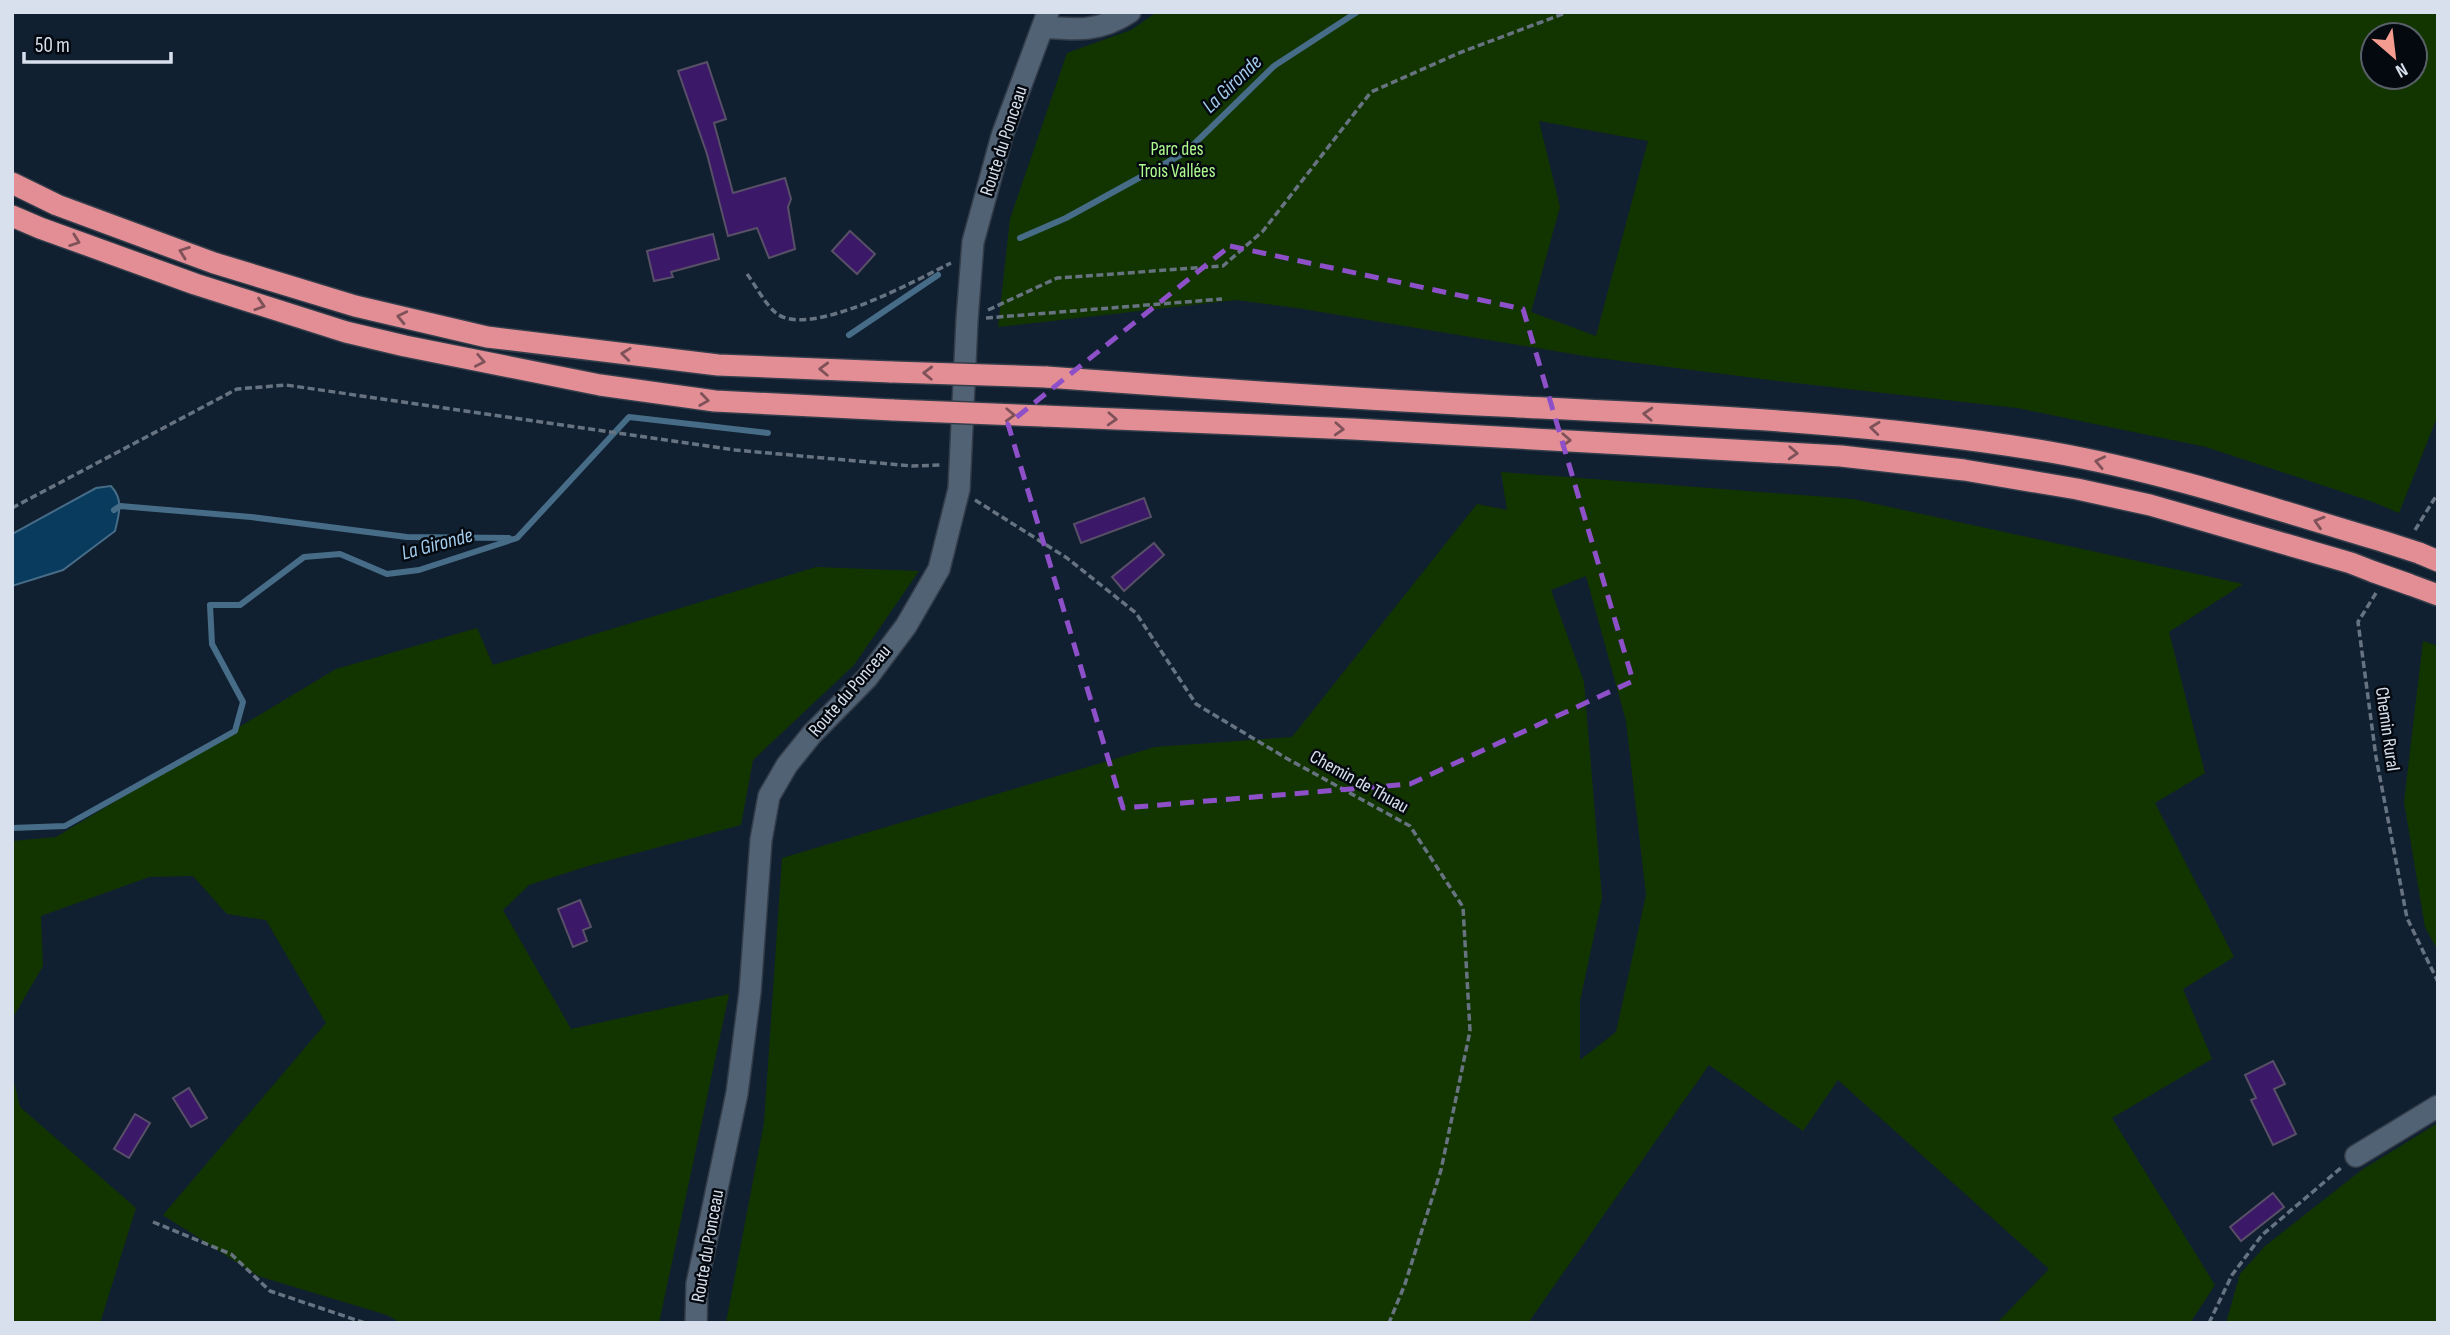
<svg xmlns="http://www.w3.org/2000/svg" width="2450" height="1335" font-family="'Sofia Sans Condensed',sans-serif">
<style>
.green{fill:#123500;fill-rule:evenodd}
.water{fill:#083b5d;stroke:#466c88;stroke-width:2}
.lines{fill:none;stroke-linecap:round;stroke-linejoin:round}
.stream{stroke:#466c88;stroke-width:6}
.building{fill:#3b1968;stroke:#575067;stroke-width:2}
.minor-casing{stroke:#343d4a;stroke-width:24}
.highway-casing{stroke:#343d4a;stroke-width:24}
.path{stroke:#677381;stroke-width:3.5;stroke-dasharray:7 3.5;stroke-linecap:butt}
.minor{stroke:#516275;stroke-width:21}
.highway{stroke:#e38e95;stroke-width:21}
.highway-bridge-casing{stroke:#343d4a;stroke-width:24;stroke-linecap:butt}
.highway-bridge{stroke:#e38e95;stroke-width:21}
.oneway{stroke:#7f5259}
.marked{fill:none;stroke:#8d50c8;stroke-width:5;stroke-dasharray:14 9;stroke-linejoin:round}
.labels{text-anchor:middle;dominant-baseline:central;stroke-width:5;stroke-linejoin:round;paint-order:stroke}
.street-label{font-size:19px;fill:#d7e0ec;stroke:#040910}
.park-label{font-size:19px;fill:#aefa8d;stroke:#040910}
.water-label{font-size:21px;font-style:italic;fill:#a3cbec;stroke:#040910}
</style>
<rect width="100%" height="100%" fill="#112030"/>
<path class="green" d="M1157,12H2438V415L2399,513L2373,502L2206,447L2017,408L1778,381L1591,357L1303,309L1236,300L998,327L1010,219L1067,53L1131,30ZM2373,35H2415V77H2373ZM1539,121L1648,141L1596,336L1531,312L1560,207Z
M1501,472L1853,499L2243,584L2169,632L2205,773L2155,803L2234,957L2183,989L2212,1059L2112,1118L2215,1285L2190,1323H1997L2049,1269L1838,1080L1803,1131L1709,1065L1528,1323H726L764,1123L782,858L1155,747L1292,737L1477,504L1507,510ZM1586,576L1626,721L1646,895L1616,1032L1580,1060V1001L1602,898L1584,682L1551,590Z
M816,567L919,571L854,665L753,760L741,825L588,866L529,885L503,910L571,1029L729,994L659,1323H401L387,1315L258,1276L163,1215L326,1023L266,920L227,914L193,876L149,877L41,916L43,966L12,1019V841L56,837L336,669L477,628L493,665Z
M2423,641L2438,646V951L2425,927L2404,802Z
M12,1074L20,1107L136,1208L100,1323H12Z
M2438,1123V1323H2226L2240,1274L2265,1246L2363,1169Z"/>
<path class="water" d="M111,486C124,500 119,514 115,531L63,570L12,586V534L96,488Z"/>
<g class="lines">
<path class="stream" d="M1020,238L1066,218L1186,152L1274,66L1357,12
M849,335L938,275
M114,510L120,506L251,517L407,537L509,538
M12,828L65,826L235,731L243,702L212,644L210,605H240L304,557L340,554L387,574L419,570L517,538L629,417L768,433"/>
</g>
<path class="building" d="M707,62L726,119L714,123L733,193L785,178L791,199L788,207L795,249L769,258L757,228L728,236L707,154L678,71Z
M850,231L875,254L857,274L832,251Z
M713,234L719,259L671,272L673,277L654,281L647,251Z
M1144,498L1151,517L1081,543L1074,524Z
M1154,543L1164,555L1124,591L1112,577Z
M580,900L591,927L583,930L587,941L573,947L558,909Z
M2273,1061L2285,1084L2274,1089L2296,1134L2273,1145L2251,1100L2256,1098L2245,1075Z
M189,1088L207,1118L191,1127L173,1098Z
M135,1114L150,1123L129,1158L114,1149Z
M2273,1193L2284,1207L2241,1241L2230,1227Z"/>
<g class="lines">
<defs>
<path id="minor" d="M1043,27C1077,30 1100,32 1130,12
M2356,1156L2438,1106
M696,1323L697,1284L737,1093L750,992L761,840L769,796L787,765L812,734L867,678L906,626L939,569L959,489L967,320L973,242L1002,136L1048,12"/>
<path id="highway" d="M12,183L57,205L214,263L355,306L487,337L718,365L892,372
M12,216L40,228L195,284L346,332L405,346L600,385L715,401L893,410
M1046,377C1197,388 1349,399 1501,406C1684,415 1868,421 2050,452C2164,472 2274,509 2385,542
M1044,416L1353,429L1841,456L1964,470L2077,489L2150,505L2351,563L2374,572
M2419,553L2438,561
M2408,584L2438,595"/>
</defs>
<use href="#minor" class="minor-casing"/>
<use href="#highway" class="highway-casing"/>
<path class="path" d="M747,274C756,286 765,304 776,313C809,340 918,279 951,263
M988,310L1057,278L1223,266L1263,231L1371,92L1459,53L1568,12
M986,318L1222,299
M975,500L1067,558L1136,613L1196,704L1286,758L1410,826L1463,907L1470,1031L1441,1170L1405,1284L1389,1323
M12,508L237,389L286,385L735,450L912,466L941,465
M2415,530L2438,493
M2376,593L2358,622L2376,757L2407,918L2438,982
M153,1222L231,1254L270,1291L365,1323
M2209,1323L2232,1275L2262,1235L2342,1167"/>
<use href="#minor" class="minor"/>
<use href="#highway" class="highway"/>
<defs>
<path id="highway-bridge" d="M892,372L1046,377
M893,410L1044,416
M2385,542L2419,553
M2374,572L2408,584"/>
</defs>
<use href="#highway-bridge" class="highway-bridge-casing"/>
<use href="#highway-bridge" class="highway-bridge"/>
</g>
<defs><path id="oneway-chevron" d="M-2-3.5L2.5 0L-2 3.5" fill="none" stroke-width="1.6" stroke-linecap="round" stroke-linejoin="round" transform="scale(1.75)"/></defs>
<g class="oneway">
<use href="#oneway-chevron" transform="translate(75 241) rotate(20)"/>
<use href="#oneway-chevron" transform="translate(184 252) rotate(-160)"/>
<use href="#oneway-chevron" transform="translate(260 305) rotate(18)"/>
<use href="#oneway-chevron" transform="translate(402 317) rotate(-167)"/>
<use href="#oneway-chevron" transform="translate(626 354) rotate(-173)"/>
<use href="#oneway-chevron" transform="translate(480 361) rotate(11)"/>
<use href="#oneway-chevron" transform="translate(824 369) rotate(-178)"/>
<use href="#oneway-chevron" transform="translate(928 373) rotate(-178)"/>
<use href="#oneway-chevron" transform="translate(704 400) rotate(8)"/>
<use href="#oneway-chevron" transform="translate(1648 414) rotate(-177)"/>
<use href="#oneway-chevron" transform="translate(1010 415) rotate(2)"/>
<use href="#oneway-chevron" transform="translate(1112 419) rotate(3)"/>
<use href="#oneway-chevron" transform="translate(1875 428) rotate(-174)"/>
<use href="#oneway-chevron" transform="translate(1339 429) rotate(3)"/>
<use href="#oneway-chevron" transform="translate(1566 440) rotate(3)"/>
<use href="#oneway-chevron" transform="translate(1793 453) rotate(3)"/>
<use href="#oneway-chevron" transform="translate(2100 462) rotate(-168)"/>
<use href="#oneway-chevron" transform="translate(2319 522) rotate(-163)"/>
</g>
<path class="marked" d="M1230,246L1523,309L1633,681L1410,784L1123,808L1008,424Z"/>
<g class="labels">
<g class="street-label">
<text transform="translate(1004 141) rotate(-72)">Route du Ponceau</text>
<text transform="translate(850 691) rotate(-49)">Route du Ponceau</text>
<text transform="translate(2387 729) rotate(82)">Chemin Rural</text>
<text transform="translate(1359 782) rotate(29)">Chemin de Thuau</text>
<text transform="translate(708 1246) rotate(-80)">Route du Ponceau</text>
</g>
<g class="park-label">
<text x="1177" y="149">Parc des<tspan x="1177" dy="22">Trois Vallées</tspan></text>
</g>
<g class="water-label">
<text transform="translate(1232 84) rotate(-44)">La Gironde</text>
<text transform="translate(437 544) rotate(-15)">La Gironde</text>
</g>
</g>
<rect width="2450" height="1335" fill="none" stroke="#d7e0ec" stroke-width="28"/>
<g transform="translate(2394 56) rotate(152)"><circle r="33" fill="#040910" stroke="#585f68" stroke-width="2"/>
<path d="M0-5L12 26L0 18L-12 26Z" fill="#f59c90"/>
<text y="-10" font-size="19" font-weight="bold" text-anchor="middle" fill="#d7e0ec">N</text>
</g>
<path d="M24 52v10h147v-10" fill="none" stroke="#d7e0ec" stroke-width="3.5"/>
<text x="35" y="52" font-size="21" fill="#d7e0ec" stroke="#040910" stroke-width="5" paint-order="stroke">50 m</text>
</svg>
